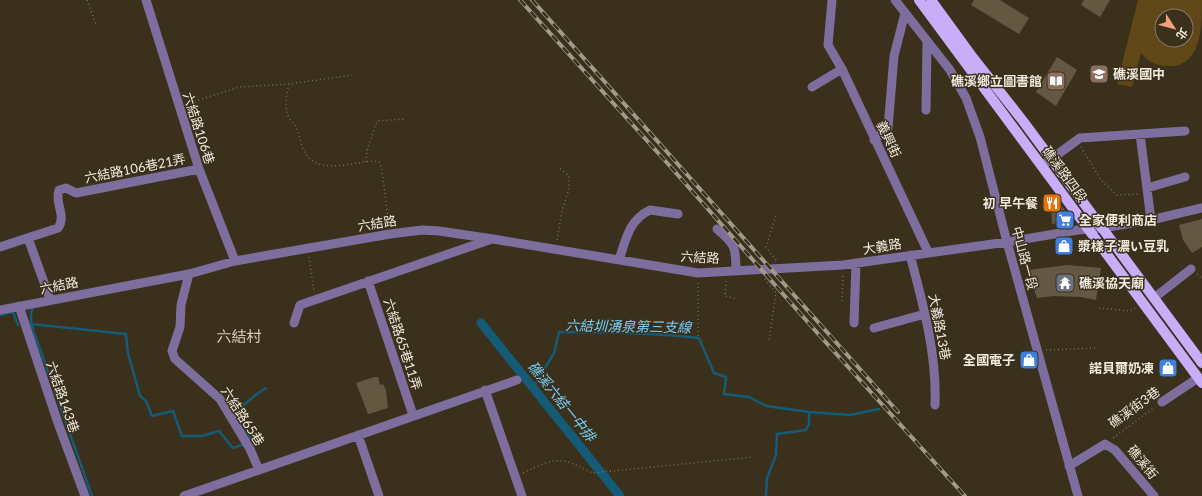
<svg xmlns="http://www.w3.org/2000/svg" width="1202" height="496" font-family="Lato,'Noto Sans TC','Noto Sans JP',sans-serif">
<style>
.green{fill:#5f4718;fill-rule:evenodd}
.lines{fill:none;stroke-linecap:round;stroke-linejoin:round}
.stream{stroke:#145b77;stroke-width:2.5}
.canal{stroke:#145b77;stroke-width:9}
.building{fill:#645843}
.path{stroke:#786e5d;stroke-width:1.5;stroke-dasharray:1 3;stroke-linecap:butt}
.minor{stroke:#7e6e9d;stroke-width:9}
.major{stroke:#c8adf9;stroke-width:10}
.rail-casing{stroke:#a2998a;stroke-width:4}
.rail{stroke:#3b301c;stroke-width:2.5;stroke-dasharray:8;stroke-linecap:butt}
.labels{text-anchor:middle;dominant-baseline:central;stroke-width:3;stroke-linejoin:round;paint-order:stroke}
.poi-label{font-size:13px;font-weight:bold;fill:#f1eade;stroke:#3b301c;text-anchor:start}
.street-label{font-size:13px;fill:#f1eade;stroke:#3b301c}
.water-label{font-size:14px;font-style:italic;fill:#75cff9;stroke:#3b301c}
.quarter-label{font-size:15px;fill:#d9cbb2;stroke:#3b301c}
</style>
<rect width="100%" height="100%" fill="#3b301c"/>
<path class="green" d="M1138,0H1202C1202,25 1202,69 1167,66C1155,66 1148,61 1141,53L1132,87L1117,84ZM1162,16H1186V40H1162Z"/>
<g class="lines">
<path class="stream" d="M33,307L31,313V324L92,496
M0,315L13,312L18,325
M31,324L126,334L128,353L140,396L146,401L152,416L173,411L182,436H202L219,431L233,448L242,445L245,446
M533,388L554,353L559,332C606,332 653,333 699,338L714,373L726,377L724,394L749,397L766,406L809,412L850,415L879,409
M249,441L250,438L234,412C246,404 254,395 266,388
M766,496L767,478L776,455L777,434L806,430L809,424V412"/>
<path class="canal" d="M481,323L620,496"/>
</g>
<path class="building" d="M974,0H1000L1029,18L1019,34L971,5Z
M1084,0H1110L1100,17L1081,5Z
M1057,57L1077,70L1056,106L1036,92Z
M1058,201L1073,221L1052,224L1051,206Z
M1202,219V247L1192,253L1183,240L1179,225Z
M1067,265L1101,268L1096,300L1080,297L1054,296L1037,298L1028,270Z
M374,377H378L380,385L383,384L386,390L388,408L368,414L356,383Z"/>
<g class="lines">
<path class="path" d="M87,0L96,24
M289,84C286,95 284,109 290,120C292,123 295,124 296,127C300,134 300,143 304,151C315,175 352,163 372,161L379,162L382,170L389,226
M187,104L239,87L289,84L352,75
M1081,147L1101,180L1117,195L1138,194
M366,162L367,150L377,121L404,119
M557,240L562,211L569,189V176L558,167
M309,257L314,291
M776,260L766,247L776,215
M1197,274L1202,279
M765,279L776,293L769,340
M726,281L725,296L738,299
M842,301L843,273
M1099,308L1129,311L1135,308
M698,336V283
M1046,350L1098,348
M1113,438L1155,407
M523,473C556,457 560,456 592,473L753,457"/>
<path class="minor" d="M146,0L199,169L235,261
M832,0L828,45L842,69
M895,0L950,70L966,98L980,137L1007,242L1078,496
M812,87L842,69L928,252
M926,110L927,41
M1140,134L1151,220
M874,140L888,128L894,56L905,13
M1043,165L1080,138L1185,131
M1147,188L1185,177
M717,229C735,244 736,247 736,271
M28,238L50,299
M0,247L58,228C67,216 54,203 59,190L66,188L76,193L199,169
M910,255C923,304 937,354 935,405
M619,260C626,239 629,220 650,210L678,214
M189,274L181,305L180,327L172,351L175,359L220,399L250,449L259,470
M368,281L413,415
M1154,298L1191,269
M19,306L58,423L85,496
M0,310L189,274L235,261L390,234L422,230L439,231L493,239L698,273L843,265L1007,242L1078,230L1102,228L1151,220L1202,208
M294,323L300,305L492,239
M854,323L856,263
M874,328L925,314
M485,390L522,496
M1162,402L1198,378
M358,435L379,496
M1069,466L1105,444L1115,450L1154,496
M184,496L517,380"/>
<path class="major" d="M919,0L1202,383
M931,0L971,55L1023,121L1202,363"/>
<defs>
<path id="rail" d="M520,0L669,165L821,337L965,496
M532,0L898,412"/>
</defs>
<use href="#rail" class="rail-casing"/>
<use href="#rail" class="rail"/>
</g>
<defs>
<symbol id="school-square" viewBox="-11 -11 22 22"><rect x="-9" y="-9" width="18" height="18" rx="4" fill="#8d6e63" stroke="#3b301c"/><path d="M0-5L7-2L0 1L-7-2ZM-4 1L0 2.5L4 1V4Q0 6-4 4Z" fill="#fff"/></symbol>
<symbol id="library-square" viewBox="-11 -11 22 22"><rect x="-9" y="-9" width="18" height="18" rx="4" fill="#8d6e63" stroke="#3b301c"/><path d="M-6-4Q-3-5.5-.7-3.5V5Q-3 3-6 4ZM6-4Q3-5.5 .7-3.5V5Q3 3 6 4Z" fill="#fff"/></symbol>
<symbol id="restaurant-square" viewBox="-11 -11 22 22"><rect x="-9" y="-9" width="18" height="18" rx="4" fill="#e8710a" stroke="#3b301c"/><path d="M-5-6h1v4h1v-4h1v4h1v-4h1v5L-1.5 .5V6h-2V.5L-5-1ZM5-6V6H3V1.5H1.5Q1.5-4 5-6Z" fill="#fff"/></symbol>
<symbol id="supermarket-square" viewBox="-11 -11 22 22"><rect x="-9" y="-9" width="18" height="18" rx="4" fill="#3f7fe0" stroke="#3b301c"/><path d="M-6-5.5h2.5l.6 2H6L4.5 2H-2.5L-4.4-4H-6ZM-1.5 3.2a1.3 1.3 0 1 0 .1 0ZM3 3.2a1.3 1.3 0 1 0 .1 0Z" fill="#fff"/></symbol>
<symbol id="shop-square" viewBox="-11 -11 22 22"><rect x="-9" y="-9" width="18" height="18" rx="4" fill="#3f7fe0" stroke="#3b301c"/><path d="M-5-2.5h2.3a2.7 3.5 0 0 1 5.4 0H5L5.5 6h-11ZM-1.5-2.5h3a1.5 2.3 0 0 0-3 0Z" fill="#fff"/></symbol>
<symbol id="temple-square" viewBox="-11 -11 22 22"><rect x="-9" y="-9" width="18" height="18" rx="4" fill="#6b7280" stroke="#3b301c"/><path d="M0-6L5-2H3V0L6.5 2.5H4V6H1.5V3h-3V6H-4V2.5H-6.5L-3 0V-2H-5Z" fill="#fff"/></symbol>
</defs>
<g fill-rule="evenodd">
<use href="#school-square" x="1088" y="63" width="22" height="22"/>
<use href="#library-square" x="1045" y="70" width="22" height="22"/>
<use href="#restaurant-square" x="1041" y="192" width="22" height="22"/>
<use href="#supermarket-square" x="1054" y="209" width="22" height="22"/>
<use href="#shop-square" x="1053" y="235" width="22" height="22"/>
<use href="#temple-square" x="1054" y="272" width="22" height="22"/>
<use href="#shop-square" x="1018" y="349" width="22" height="22"/>
<use href="#shop-square" x="1157" y="357" width="22" height="22"/>
</g>
<g class="labels">
<g class="poi-label">
<text x="1113" y="74">礁溪國中</text>
<text x="1042" y="81" text-anchor="end">礁溪鄉立圖書館</text>
<text x="1038" y="203" text-anchor="end">初 早午餐</text>
<text x="1079" y="220">全家便利商店</text>
<text x="1078" y="246">漿樣子濃い豆乳</text>
<text x="1079" y="283">礁溪協天廟</text>
<text x="1015" y="360" text-anchor="end">全國電子</text>
<text x="1154" y="368" text-anchor="end">諾貝爾奶凍</text>
</g>
<g class="street-label">
<text transform="translate(199 128) rotate(72)">六結路106巷</text>
<text transform="translate(889 139) rotate(65)">義興街</text>
<text transform="translate(135 168) rotate(-11)">六結路106巷21弄</text>
<text transform="translate(1065 174) rotate(54)">礁溪路四段</text>
<text transform="translate(377 223) rotate(-9)">六結路</text>
<text transform="translate(882 246) rotate(-9)">大義路</text>
<text transform="translate(700 257) rotate(3)">六結路</text>
<text transform="translate(1025 258) rotate(75)">中山路一段</text>
<text transform="translate(59 285) rotate(-11)">六結路</text>
<text transform="translate(940 327) rotate(79)">大義路13巷</text>
<text transform="translate(403 344) rotate(72)">六結路65巷11弄</text>
<text transform="translate(63 397) rotate(71)">六結路143巷</text>
<text transform="translate(1134 407) rotate(-36)">礁溪街3巷</text>
<text transform="translate(243 416) rotate(57)">六結路65巷</text>
<text transform="translate(1143 462) rotate(50)">礁溪街</text>
</g>
<g class="water-label">
<text transform="translate(628 326) rotate(1)">六結圳湧泉第三支線</text>
<text transform="translate(562 401) rotate(51)">礁溪六結一中排</text>
</g>
<g class="quarter-label">
<text x="239" y="336">六結村</text>
</g>
</g>
<g transform="translate(1174 28) rotate(126)"><circle r="19" fill="#3b301c" stroke="#847a6a"/>
<path d="M0-3L7 15L0 10L-7 15Z" fill="#f2a07e"/>
<text y="-6" font-size="11" font-weight="bold" text-anchor="middle" fill="#f1eade">北</text>
</g>
</svg>
